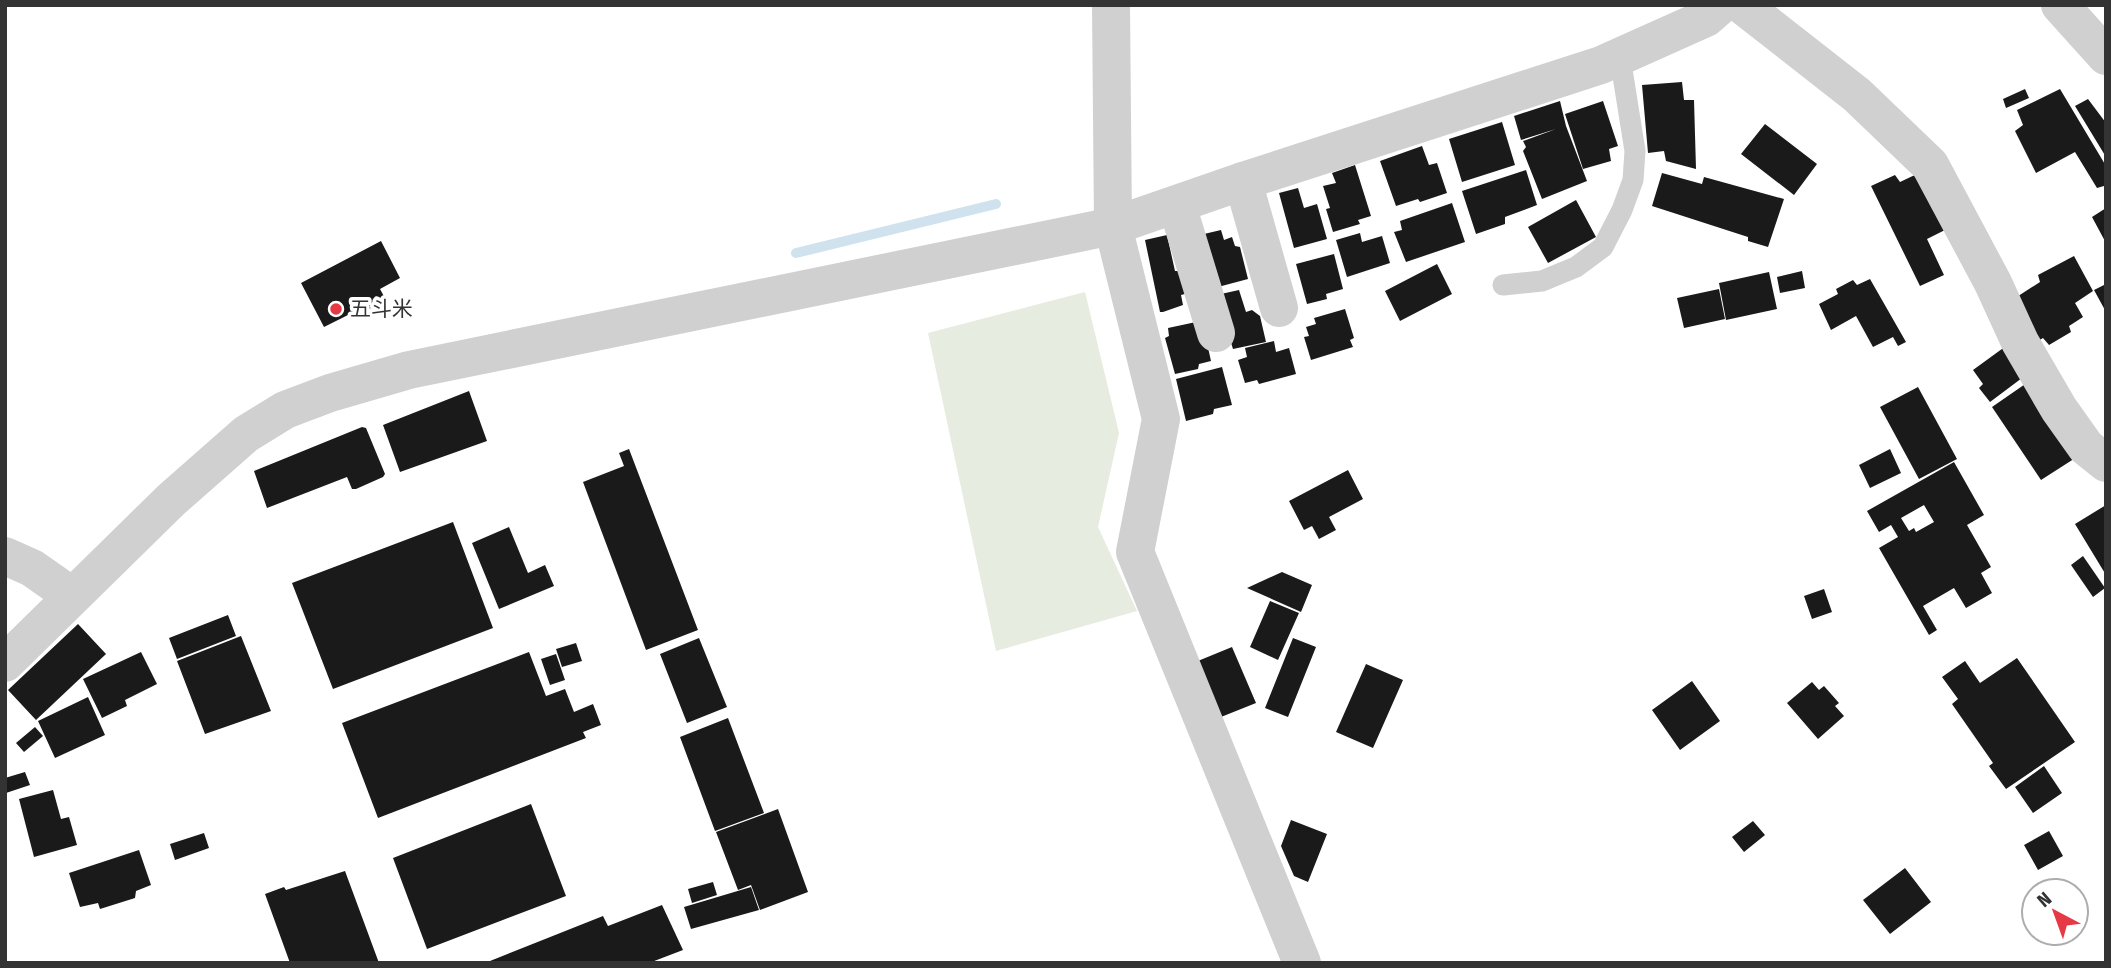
<svg xmlns="http://www.w3.org/2000/svg" width="2111" height="968" font-family="'Fira Sans Condensed','Noto Sans JP',sans-serif">
<style>
.green{fill:#e6ecdf}
.lines{fill:none;stroke-linecap:round;stroke-linejoin:round}
.stream{stroke:#cfe2ee;stroke-width:10}
.building{fill:#1a1a1a;fill-rule:evenodd}
.service{stroke:#d0d0d0;stroke-width:21}
.minor{stroke:#d0d0d0;stroke-width:38}
.tertiary{stroke:#d0d0d0;stroke-width:38}
.poi-dot{fill:#e63946;stroke:#fff;stroke-width:2.5}
.labels{text-anchor:middle;dominant-baseline:central;stroke-width:7;stroke-linejoin:round;paint-order:stroke}
.poi-label{font-size:21px;fill:#333;stroke:#fff;text-anchor:start}
</style>
<rect width="100%" height="100%" fill="#fff"/>
<path class="green" d="M1085,292L1119,433L1098,527L1137,611L996,651L928,333Z"/>
<g class="lines">
<path class="stream" d="M796,253L996,204"/>
</g>
<path class="building" d="M1682,82L1684,100H1694L1696,169L1666,161L1664,151L1648,153L1642,85Z
M2025,89L2029,98L2006,108L2003,99Z
M2060,89L2106,166L2104,186L2097,188L2075,152L2036,173L2015,131L2023,125L2017,110Z
M2088,99L2106,123V157L2075,106Z
M1560,101L1566,126L1587,181L1542,199L1523,151L1526,147L1523,141L1556,129L1521,140L1514,116Z
M1603,101L1618,146L1609,149L1611,161L1583,169L1565,114Z
M1502,122L1515,165L1462,182L1449,139Z
M1765,124L1817,164L1794,195L1741,154Z
M1422,146L1429,165L1437,163L1447,193L1420,202L1418,199L1396,206L1380,161Z
M1355,165L1371,216L1358,220L1360,224L1333,232L1326,209L1330,208L1323,186L1336,183L1332,173Z
M1526,170L1537,205L1505,217V224L1476,234L1462,191Z
M1662,173L1702,184L1704,177L1784,199L1768,247L1748,241V237L1652,206Z
M1919,173L1947,229L1927,239L1944,275L1920,286L1871,186L1895,175L1900,182Z
M1298,188L1304,208L1317,204L1327,239L1294,248L1279,193Z
M1576,200L1596,237L1548,263L1528,227Z
M1452,203L1465,242L1406,262L1394,232L1402,230L1400,221Z
M2106,208V243L2092,217Z
M1221,230L1224,240L1232,237L1235,246L1240,247L1248,279L1218,287L1204,234Z
M1360,233L1362,242L1382,236L1390,263L1347,277L1336,240Z
M1167,235L1175,271H1180L1185,294L1181,295L1183,305L1163,312H1160L1145,240Z
M381,241L400,278L380,289L386,300L352,318L350,314L324,327L301,283Z
M1334,254L1343,289L1326,294L1327,299L1307,304L1296,264Z
M2074,256L2093,291L2075,303L2083,317L2069,326L2071,332L2049,345L2043,338L2038,341L2009,302L2040,282L2038,275Z
M1437,264L1452,294L1400,321L1385,291Z
M1802,271L1805,288L1780,293L1777,277Z
M1769,272L1777,309L1726,320L1719,283Z
M1870,279L1906,342L1898,346L1893,337L1873,347L1856,316L1831,330L1819,304L1838,294L1836,289L1853,280L1857,285Z
M2106,284V312L2094,290Z
M1719,289L1725,319L1684,328L1677,298Z
M1239,290L1246,312L1252,310L1260,316L1266,342L1233,349L1219,305L1221,294Z
M1345,309L1354,338L1350,340L1353,347L1311,360L1304,337L1309,336L1306,327L1316,324L1314,318Z
M1196,322L1207,343L1211,361L1199,364L1198,369L1175,374L1165,338L1169,336L1168,328Z
M1274,341L1276,352L1289,348L1296,374L1259,384L1257,380L1245,383L1238,360L1247,357L1245,348Z
M2006,346L2026,375L1990,402L1979,388L1983,384L1973,370Z
M1222,367L1232,405L1214,409L1213,414L1186,421L1176,379Z
M2031,380L2080,455L2041,480L1992,407Z
M1918,387L1957,459L1919,479L1880,407Z
M469,391L487,441L400,472L383,425Z
M362,427L366,428L385,474L383,477L356,489H352L347,477L267,508L254,471Z
M629,449L698,630L646,650L583,482L624,466L619,453Z
M1890,449L1901,473L1870,488L1859,465Z
M1954,462L1984,515L1967,525L1991,567L1981,573L1992,593L1966,608L1954,588L1923,606L1937,630L1929,635L1879,548L1898,537L1891,525L1879,532L1867,511ZM1924,505L1934,522L1916,532L1914,528L1909,531L1901,518Z
M1348,470L1363,499L1329,517L1336,530L1319,539L1312,526L1304,530L1289,501Z
M2106,505V575L2075,524Z
M453,522L493,628L333,689L292,583Z
M509,527L528,573L545,565L554,586L499,609L472,543Z
M2083,556L2105,588L2093,597L2071,565Z
M1282,572L1312,585L1301,612L1247,588Z
M1824,589L1832,612L1812,619L1804,596Z
M1270,601L1299,613L1278,660L1250,647Z
M228,615L236,636L177,659L169,638Z
M78,624L106,654L36,720L8,690Z
M241,636L271,711L205,734L177,661Z
M699,638L727,707L687,723L660,654Z
M1293,638L1316,647L1288,717L1265,708Z
M576,643L582,661L562,667L556,649Z
M1232,647L1256,703L1216,719L1193,663Z
M141,652L157,684L125,700L127,706L102,718L83,679Z
M529,652L546,696L565,689L574,712L593,704L601,725L583,732L586,738L378,818L342,723Z
M556,654L565,680L550,685L541,659Z
M2017,658L2075,742L2006,789L1989,766L1993,763L1952,704L1958,699L1942,677L1965,661L1980,683Z
M1366,664L1403,680L1373,748L1336,732Z
M1692,681L1720,721L1680,750L1652,710Z
M1812,682L1819,690L1824,686L1839,703L1835,706L1844,716L1818,739L1787,703Z
M88,697L105,735L55,758L38,721Z
M728,718L764,813L715,831L680,737Z
M35,727L43,736L24,752L16,743Z
M2044,766L2062,793L2033,813L2015,787Z
M25,772L30,785L6,793L5,778Z
M53,790L61,819L69,817L77,845L34,857L19,799Z
M531,804L566,896L427,949L393,858Z
M778,809L808,892L760,910L751,885L738,890L716,832Z
M1291,820L1327,834L1308,882L1294,876L1281,846Z
M1753,821L1765,835L1744,852L1732,837Z
M2049,831L2063,856L2038,870L2024,845Z
M204,833L209,848L175,860L170,844Z
M139,850L151,885L136,891L135,898L100,909L98,903L80,907L69,873Z
M1905,868L1931,902L1890,934L1863,900Z
M345,871L379,963H290L265,894L284,887L286,890Z
M713,882L717,895L692,903L688,889Z
M751,887L759,910L691,929L684,907Z
M662,905L683,950L649,963H485L603,916L608,926Z"/>
<g class="lines">
<path class="service" d="M1503,285L1542,281L1576,267L1603,247L1622,210L1633,180L1635,151L1620,57"/>
<path class="minor" d="M1742,5L1857,95L1930,165L1993,283L2020,342L2059,409L2086,447L2106,463
M2060,5L2106,56
M1243,181L1279,308
M1177,205L1216,333
M1113,226L1161,419L1135,552L1302,963
M5,556L32,568L72,596"/>
<path class="tertiary" d="M1111,5L1113,226
M5,663L171,500L246,434L285,410L330,393L409,370L1113,226L1243,181L1601,65L1706,18L1721,5"/>
</g>
<circle class="poi-dot" cx="336" cy="309" r="7"/>
<g class="labels">
<g class="poi-label">
<text x="350" y="309">五斗米</text>
</g>
</g>
<rect width="2111" height="968" fill="none" stroke="#333333" stroke-width="14"/>
<g transform="translate(2055 912) rotate(319)"><circle r="33" fill="#ffffff" stroke="#adadad" stroke-width="2"/>
<path d="M0-5L12 26L0 18L-12 26Z" fill="#e63946"/>
<text y="-10" font-size="19" font-weight="bold" text-anchor="middle" fill="#333333">N</text>
</g>
</svg>
